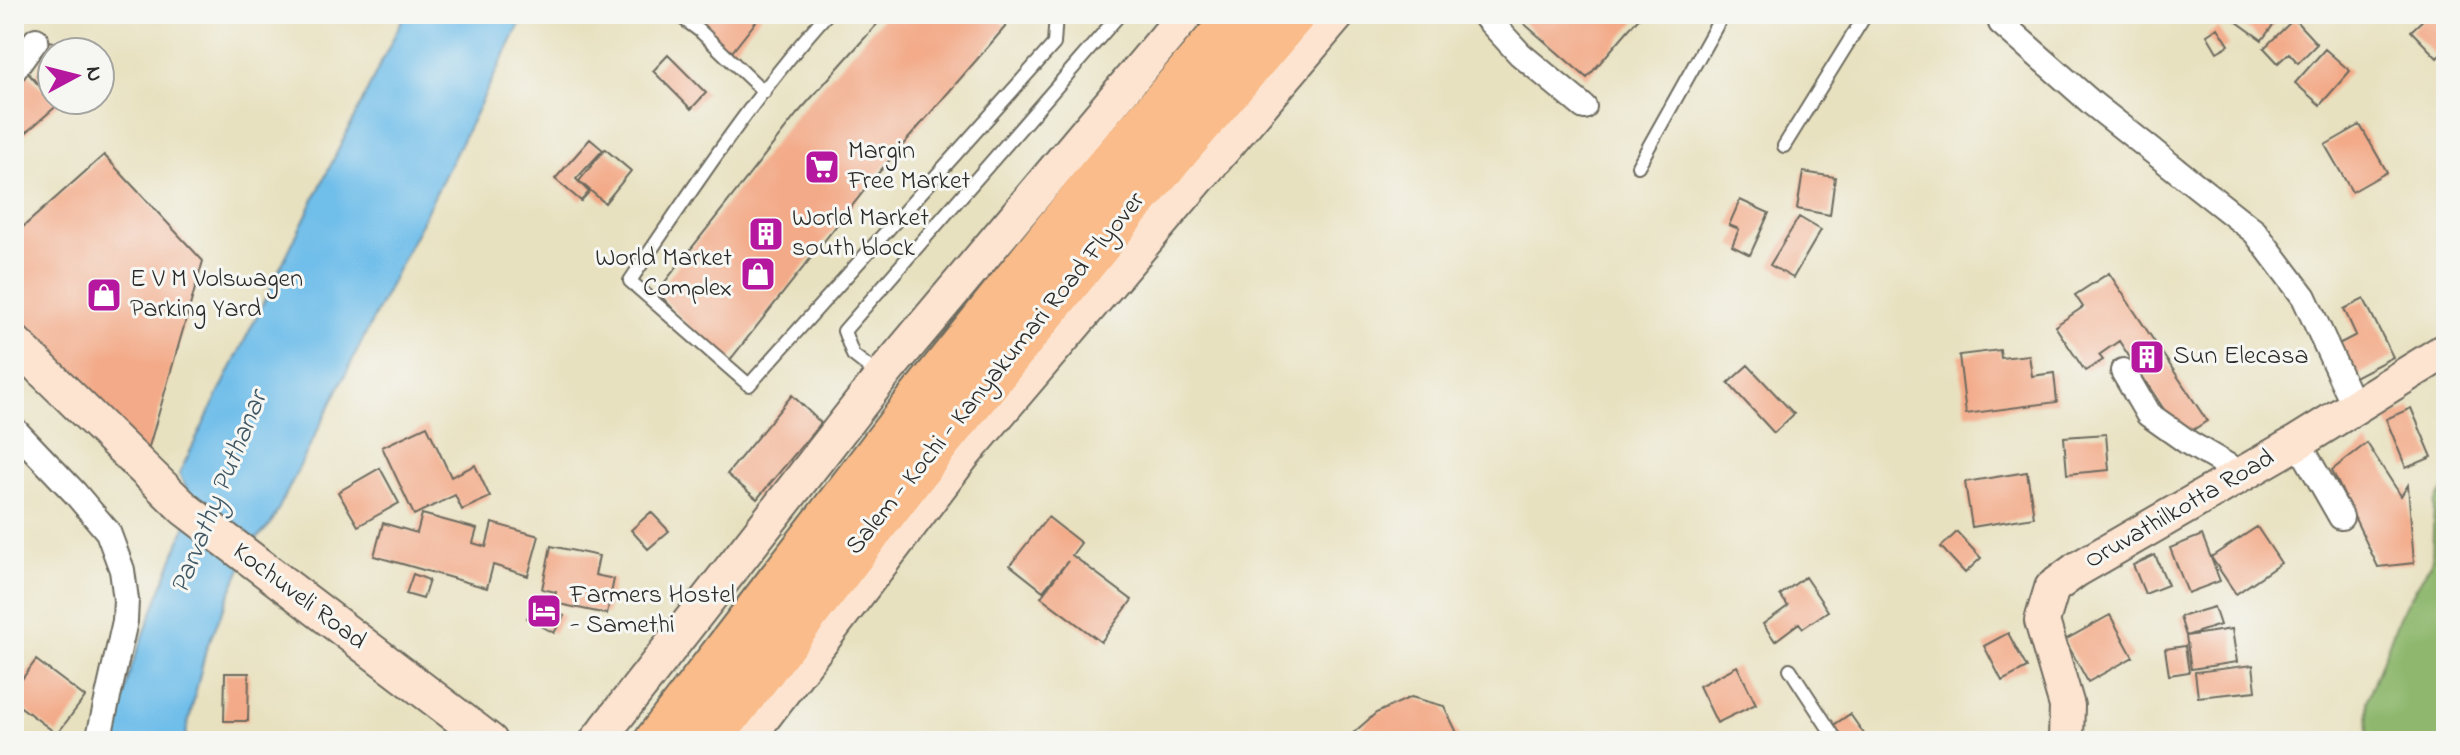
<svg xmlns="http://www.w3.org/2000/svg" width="2460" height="755" font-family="'Indie Flower',sans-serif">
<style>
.forest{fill:#8fb86e;stroke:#5d724c;stroke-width:2}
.water{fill:#6fbeea;stroke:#4d748a;stroke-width:2}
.building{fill:#f3aa88}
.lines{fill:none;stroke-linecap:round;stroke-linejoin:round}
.lane-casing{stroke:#6d6b5f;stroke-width:16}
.street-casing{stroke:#6d6b5f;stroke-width:28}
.secondary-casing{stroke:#6d6b5f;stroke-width:38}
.highway-casing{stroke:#6d6b5f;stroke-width:48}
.lane{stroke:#fff;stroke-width:12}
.street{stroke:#fff;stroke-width:24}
.secondary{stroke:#fde4d0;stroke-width:34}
.highway{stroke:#f9bc8a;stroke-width:44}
.labels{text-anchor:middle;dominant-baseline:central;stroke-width:6;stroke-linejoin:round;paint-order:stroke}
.poi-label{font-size:26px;fill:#2b2b2b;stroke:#f6f6f2;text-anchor:start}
.street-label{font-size:26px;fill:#2b2b2b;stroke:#f6f6f2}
.water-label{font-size:28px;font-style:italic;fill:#3f5764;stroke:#f6f6f2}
</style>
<rect width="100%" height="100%" fill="#f6f6f2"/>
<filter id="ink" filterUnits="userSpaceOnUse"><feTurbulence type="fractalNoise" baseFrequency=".0125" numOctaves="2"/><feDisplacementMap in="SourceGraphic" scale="16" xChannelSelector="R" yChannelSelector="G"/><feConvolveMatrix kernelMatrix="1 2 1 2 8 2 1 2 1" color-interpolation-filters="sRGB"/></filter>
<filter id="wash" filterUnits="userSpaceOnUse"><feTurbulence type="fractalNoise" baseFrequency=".006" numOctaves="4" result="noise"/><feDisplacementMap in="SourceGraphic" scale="32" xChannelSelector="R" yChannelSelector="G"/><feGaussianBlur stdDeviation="1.8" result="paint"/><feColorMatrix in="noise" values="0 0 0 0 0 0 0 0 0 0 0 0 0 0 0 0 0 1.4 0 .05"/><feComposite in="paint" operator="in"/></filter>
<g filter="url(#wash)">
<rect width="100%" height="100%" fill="#e8e1c0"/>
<path class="forest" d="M2446,486V741H2368L2367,701L2399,617L2432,561L2434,504Z"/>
<path class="water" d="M405,14H525L271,524L251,545L206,649L184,741H113L131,668L194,503L179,474Z"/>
<g id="blocks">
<path class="building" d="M687,14H762L732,52Z
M886,14H993L1006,26L875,177L726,365L657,292L797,114Z
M1513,14H1642L1587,78Z
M2237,14H2281L2262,40L2233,19Z
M2429,14H2446V57L2442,53L2437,58L2411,31Z
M2294,19L2317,44L2298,63L2289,53L2278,63L2264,48Z
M2218,28L2229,45L2217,52L2207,35Z
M45,40L93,51L92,52H52V79L37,76Z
M2325,49L2350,71L2320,105L2295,83Z
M668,55L706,93L691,109L653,71Z
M20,64L43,90L47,86L52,91V100L61,102L14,143V69Z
M2360,125L2387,172L2352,192L2325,145Z
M590,139L603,150L576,179L589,192L581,201L555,179Z
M605,149L631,171L605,203L579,181Z
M104,155L203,261L146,457L14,330V235Z
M1803,172L1835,177L1830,215L1797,209Z
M1740,200L1769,213L1750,255L1732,246L1739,229L1729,225Z
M1799,217L1821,230L1793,278L1770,265Z
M2109,273L2207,421L2182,437L2119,341L2099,355L2103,360L2085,371L2055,326L2083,307L2075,295Z
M2364,299L2393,357L2347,381L2331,348L2356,335L2344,309Z
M2000,350L2001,358L2029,355L2032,376L2054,373L2057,402L1966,414L1959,355Z
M1748,365L1794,414L1774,433L1728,383Z
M792,395L821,423L757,499L727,474Z
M2411,408L2432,457L2406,468L2386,419Z
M427,426L451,477L475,465L490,497L462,510L455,495L414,515L382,447Z
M2106,434L2109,470L2067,474L2064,437Z
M2367,443L2401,496L2408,485L2414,563L2378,567L2332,470Z
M380,468L399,503L358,526L338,492Z
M2027,472L2034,517L1972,527L1965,482Z
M651,512L669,531L648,549L631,530Z
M422,514L477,529L473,543L486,547L492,523L539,536L528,576L493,565L487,588L374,556L383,523L417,533Z
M1048,517L1081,543L1072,555L1132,600L1101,642L1041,597L1068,561L1043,591L1010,565Z
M2257,527L2281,563L2236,594L2211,557Z
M1957,532L1981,558L1965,573L1941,547Z
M2202,535L2220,581L2188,593L2170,548Z
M551,546L599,556L595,575L614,579L607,614L554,603L556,592L542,589Z
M2155,555L2168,585L2145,594L2133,565Z
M413,574L429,580L423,599L406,594Z
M1805,577L1828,611L1803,628L1799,623L1775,641L1763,624L1788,606L1780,595Z
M537,601L564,616L554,633L527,618Z
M2214,607L2220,625L2186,636L2180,617Z
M2110,615L2133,657L2088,682L2065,640Z
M2232,629L2237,662L2191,669L2186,636Z
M2008,633L2027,668L2002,681L1984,646Z
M2185,646L2189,672L2169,675L2165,649Z
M36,660L85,697L57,734L14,702V690Z
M2253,665L2256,691L2198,697L2195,672Z
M1737,666L1756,704L1717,723L1699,686Z
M225,673H249L248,721H224Z
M1411,697L1444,706L1461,741H1344L1376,713Z
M1850,714L1869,741H1837L1828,729Z"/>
</g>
</g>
<g filter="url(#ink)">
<use href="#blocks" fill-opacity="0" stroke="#6d6b5f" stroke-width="2"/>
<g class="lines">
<defs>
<path id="lane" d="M677,14L700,31L764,92
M827,14C756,93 690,192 630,281L749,385L1054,44L1056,14
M1784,146L1866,14
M1638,166L1723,14
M879,375L853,355L844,331L1120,14
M1790,669L1837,741"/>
<path id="street" d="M1483,14L1520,54L1584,107
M2001,23L2093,104L2255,232L2304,297L2355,408
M14,70L36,40
M2123,371L2148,414L2189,443L2242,474
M14,429L75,493L108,532L122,570L126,600L125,621L98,741
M2298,442L2341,517"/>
<path id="secondary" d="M14,342L185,509L490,741
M597,741L882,376L1186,14
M745,741L963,455L1338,14
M2064,741L2066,738L2067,706L2042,621L2052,588L2076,570L2298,442L2446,350"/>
<path id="highway" d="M657,741L909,413L1099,177L1240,14
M708,741L939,441L1128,208L1293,14"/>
</defs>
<use href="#lane" class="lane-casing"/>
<use href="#street" class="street-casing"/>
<use href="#secondary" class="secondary-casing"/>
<use href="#highway" class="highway-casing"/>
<use href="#lane" class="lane"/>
<use href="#street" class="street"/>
<use href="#secondary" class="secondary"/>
<use href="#highway" class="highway"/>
</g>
</g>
<defs>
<symbol id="supermarket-square" viewBox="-11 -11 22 22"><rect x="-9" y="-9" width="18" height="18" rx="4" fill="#b5179e" stroke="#f6f6f2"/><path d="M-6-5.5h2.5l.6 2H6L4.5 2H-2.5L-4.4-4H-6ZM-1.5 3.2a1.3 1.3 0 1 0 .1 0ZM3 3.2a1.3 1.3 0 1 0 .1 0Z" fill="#fff"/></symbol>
<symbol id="building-square" viewBox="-11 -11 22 22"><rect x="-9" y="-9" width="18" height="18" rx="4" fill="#b5179e" stroke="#f6f6f2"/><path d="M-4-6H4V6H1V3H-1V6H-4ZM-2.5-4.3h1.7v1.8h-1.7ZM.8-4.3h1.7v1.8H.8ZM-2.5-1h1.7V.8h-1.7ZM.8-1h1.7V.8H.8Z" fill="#fff"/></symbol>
<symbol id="shop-square" viewBox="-11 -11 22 22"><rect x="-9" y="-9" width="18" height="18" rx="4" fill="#b5179e" stroke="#f6f6f2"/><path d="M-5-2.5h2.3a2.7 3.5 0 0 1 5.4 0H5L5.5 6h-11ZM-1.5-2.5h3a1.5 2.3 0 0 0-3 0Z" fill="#fff"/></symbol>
<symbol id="hotel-square" viewBox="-11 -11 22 22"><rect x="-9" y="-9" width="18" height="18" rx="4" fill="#b5179e" stroke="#f6f6f2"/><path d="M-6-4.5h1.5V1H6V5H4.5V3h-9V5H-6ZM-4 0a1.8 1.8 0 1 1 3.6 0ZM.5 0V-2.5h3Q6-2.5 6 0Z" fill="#fff"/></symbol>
</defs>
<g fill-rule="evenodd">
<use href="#supermarket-square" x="802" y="147" width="40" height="40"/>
<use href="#building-square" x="746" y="214" width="40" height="40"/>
<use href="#shop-square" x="738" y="254" width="40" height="40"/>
<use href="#shop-square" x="84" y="275" width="40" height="40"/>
<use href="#building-square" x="2127" y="337" width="40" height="40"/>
<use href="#hotel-square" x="524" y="591" width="40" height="40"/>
</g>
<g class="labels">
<g class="poi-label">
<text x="848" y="152">Margin<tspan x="848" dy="30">Free Market</tspan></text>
<text x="792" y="219">World Market<tspan x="792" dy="30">south block</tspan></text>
<text x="732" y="259" text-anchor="end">World Market<tspan x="732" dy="30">Complex</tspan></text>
<text x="130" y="280">E V M Volswagen<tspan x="130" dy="30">Parking Yard</tspan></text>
<text x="2173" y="357">Sun Elecasa</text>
<text x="570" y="596">Farmers Hostel<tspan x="570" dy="30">- Samethi</tspan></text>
</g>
<g class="street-label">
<text transform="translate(996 374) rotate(-51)">Salem - Kochi - Kanyakumari Road Flyover</text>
<text transform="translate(2180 510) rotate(-30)">Oruvathilkotta Road</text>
<text transform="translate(299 597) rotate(37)">Kochuveli Road</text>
</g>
<g class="water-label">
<text transform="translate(220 493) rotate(-68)">Parvathy Puthanar</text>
</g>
</g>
<rect width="2460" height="755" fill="none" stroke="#f6f6f2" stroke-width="48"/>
<g transform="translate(76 76) rotate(83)"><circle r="38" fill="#f6f6f2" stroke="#a5a5a2" stroke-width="2"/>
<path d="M0-6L14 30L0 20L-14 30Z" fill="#b5179e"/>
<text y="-12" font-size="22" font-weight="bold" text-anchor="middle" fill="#2b2b2b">N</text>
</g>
</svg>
